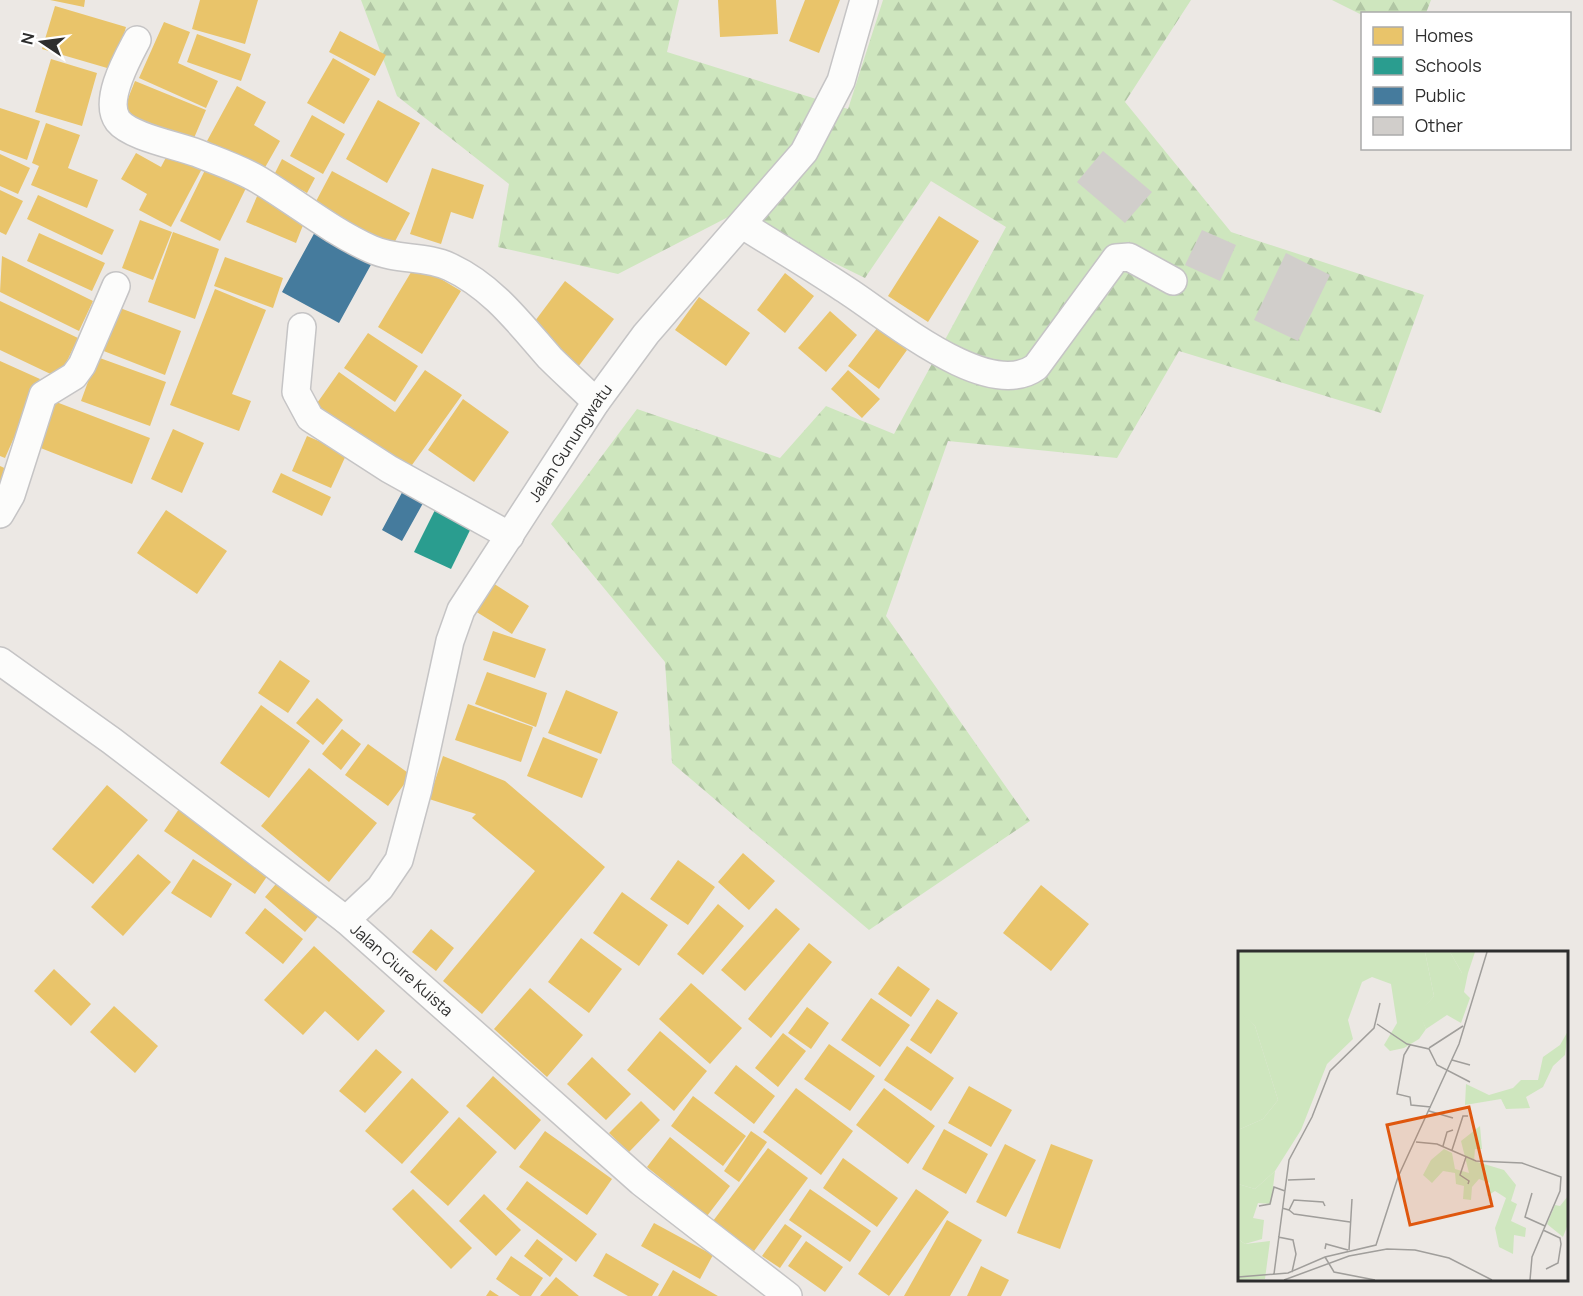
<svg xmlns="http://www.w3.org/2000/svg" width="1583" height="1296" font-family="Manrope,sans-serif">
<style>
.forest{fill:url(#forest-firs)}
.homes{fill:#e9c46a}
.schools{fill:#2a9d8f}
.public{fill:#457b9d}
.building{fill:#d1cecb}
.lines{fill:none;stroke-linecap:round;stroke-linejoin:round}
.street-casing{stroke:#c5c4c5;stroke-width:30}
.street{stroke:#fcfcfb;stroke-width:27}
.labels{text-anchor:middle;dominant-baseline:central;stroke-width:6;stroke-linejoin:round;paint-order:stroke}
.street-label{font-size:16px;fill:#2e2e2e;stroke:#fff}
.inset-road{fill:none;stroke:#a09e9b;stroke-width:1.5}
.view{fill:#df570e;fill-opacity:0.15;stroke:#df570e;stroke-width:3}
.inset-edge{fill:none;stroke:#2e2e2e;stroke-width:3}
</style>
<defs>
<pattern id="forest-firs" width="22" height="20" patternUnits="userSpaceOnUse" patternTransform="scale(1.5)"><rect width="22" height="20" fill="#cee6be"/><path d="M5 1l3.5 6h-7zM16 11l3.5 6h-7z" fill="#b1c6a4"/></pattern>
</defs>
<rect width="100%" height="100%" fill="#ece8e4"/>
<path class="forest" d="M361,0H679L667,52L848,109L883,0H1191L1125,102L1231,232L1424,295L1381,413L1179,351L1117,458L948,441L886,616L1030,821L869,930L672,763L665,662L551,524L637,409L780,458L826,406L894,434L1006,227L931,181L865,278L734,214L618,274L498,247L509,184L397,96Z
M1332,0H1431L1426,13L1362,15Z"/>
<path class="homes" d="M50,0H85L84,7Z
M200,0H258L245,44L192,29Z
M718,0H776L778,34L720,37Z
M805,0H840L819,53L789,41Z
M55,6L126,27L114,70L42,49Z
M164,22L190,32L178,63L218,81L206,108L139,78Z
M340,31L386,55L375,76L329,52Z
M197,34L251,54L241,81L187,62Z
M333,58L370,79L344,124L307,103Z
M51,59L97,73L82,126L35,112Z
M135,81L206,110L191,145L121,116Z
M237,86L266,102L254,125L280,141L263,171L207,141Z
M378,100L420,123L387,183L346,159Z
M0,108L40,121L27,160L0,150Z
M312,115L345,134L323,174L290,156Z
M46,123L80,135L68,168L98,180L87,208L31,185L39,166L32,163Z
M172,146L205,163L171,227L139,210L147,194L121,179L136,153L161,167Z
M0,154L30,168L18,194L0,186Z
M282,159L315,178L307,193L274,175Z
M208,164L248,184L220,241L180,221Z
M432,168L484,185L473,219L451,212L441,244L410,234Z
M332,171L410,213L392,247L314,205Z
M0,190L23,201L6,235L0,232Z
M258,194L307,215L296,243L246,222Z
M38,195L114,230L102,255L27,219Z
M939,216L979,241L928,322L888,296Z
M140,220L172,232L153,280L122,268Z
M173,232L219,249L195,319L148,302Z
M39,233L105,263L92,291L27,261Z
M2,256L93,301L79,331L0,292Z
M225,257L283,278L273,308L214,286Z
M416,264L461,291L422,354L378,327Z
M785,273L814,296L785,333L757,310Z
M565,281L614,319L578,367L529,329Z
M215,289L266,310L232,394L251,401L239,431L170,405Z
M699,297L750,333L726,366L675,330Z
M0,301L78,338L59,378L0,350Z
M112,305L181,331L165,375L96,348Z
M830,311L857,335L826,372L798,348Z
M878,327L907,350L879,389L848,366Z
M368,333L418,366L395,402L344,368Z
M97,357L166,382L150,426L81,401Z
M0,361L40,379L5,458L0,456Z
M425,370L462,395L407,472L315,406L339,372L395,412Z
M848,370L880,399L862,418L831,389Z
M463,399L509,432L474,482L428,450Z
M51,400L150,438L132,484L33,445Z
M173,429L204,443L182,493L151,479Z
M307,436L347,453L331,488L292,471Z
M0,466L11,471L0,496Z
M281,473L331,497L322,516L272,492Z
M166,510L227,551L197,594L137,553Z
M485,578L529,606L512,634L467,606Z
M493,631L546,649L535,678L483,660Z
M280,660L310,681L288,713L258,693Z
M487,672L547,693L536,727L475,704Z
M566,690L618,712L601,754L548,733Z
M317,698L343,720L323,745L296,723Z
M468,704L533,727L521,762L455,740Z
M261,705L310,741L269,798L220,763Z
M342,729L361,744L341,770L322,754Z
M543,737L598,759L582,798L527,776Z
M368,744L411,775L388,806L345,775Z
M443,756L505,781L605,867L482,1014L443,981L535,871L472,818L476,814L429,799Z
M309,768L377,823L329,882L261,826Z
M107,785L148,820L93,884L52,849Z
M179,809L270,872L255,894L164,831Z
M743,853L775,881L749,910L718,882Z
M138,854L171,882L123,936L91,907Z
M193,859L232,884L211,918L171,893Z
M678,860L715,887L688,925L650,899Z
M280,879L321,913L305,932L265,897Z
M1041,885L1089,924L1051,971L1003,933Z
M622,892L668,925L639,966L593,933Z
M718,904L744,926L703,975L677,954Z
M265,908L303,939L283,964L245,933Z
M776,908L800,929L745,991L721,970Z
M431,929L454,948L436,971L412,952Z
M581,938L622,969L589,1013L548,982Z
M809,943L832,962L771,1038L748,1019Z
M314,946L385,1011L358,1041L325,1011L303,1035L264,1000Z
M898,966L930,989L911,1017L878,994Z
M54,969L91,1004L71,1026L34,991Z
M691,983L742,1028L710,1064L659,1019Z
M530,988L583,1035L547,1077L494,1029Z
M871,998L910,1025L880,1067L841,1040Z
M937,999L958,1013L931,1054L910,1040Z
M114,1006L158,1046L135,1073L90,1032Z
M807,1007L829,1023L811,1049L788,1033Z
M660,1031L707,1071L674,1111L627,1070Z
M783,1033L806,1051L778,1087L755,1068Z
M829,1044L875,1076L850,1111L804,1079Z
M907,1046L954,1078L931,1111L884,1080Z
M376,1049L402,1072L365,1113L339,1091Z
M592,1057L631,1094L606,1120L567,1084Z
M736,1065L775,1096L754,1124L714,1093Z
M493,1076L541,1120L515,1150L466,1106Z
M412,1078L449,1112L402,1164L365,1131Z
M969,1086L1012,1110L991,1147L948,1123Z
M796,1088L853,1131L821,1175L763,1132Z
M884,1088L935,1126L908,1164L856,1125Z
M693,1096L746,1136L723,1166L671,1126Z
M641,1101L660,1120L629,1152L609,1133Z
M459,1117L497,1152L448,1206L410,1172Z
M944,1129L988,1154L966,1194L922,1169Z
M545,1131L612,1179L587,1215L519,1167Z
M751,1131L767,1142L739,1182L724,1171Z
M670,1137L730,1186L707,1216L647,1167Z
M1005,1144L1036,1160L1006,1217L976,1202Z
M1051,1144L1093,1160L1060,1249L1017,1233Z
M768,1148L808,1178L754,1251L713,1221Z
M843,1158L898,1198L877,1227L823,1188Z
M527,1181L597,1234L576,1262L506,1209Z
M413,1189L472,1248L451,1269L392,1209Z
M810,1189L871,1231L850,1262L789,1220Z
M916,1189L949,1212L889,1296L858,1274Z
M484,1194L521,1230L496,1256L459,1221Z
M947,1220L982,1240L950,1296H904Z
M654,1223L713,1255L700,1279L641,1246Z
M785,1224L802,1236L780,1268L762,1256Z
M537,1239L563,1259L550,1277L524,1256Z
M806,1241L843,1267L825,1292L788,1266Z
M606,1253L659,1284L652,1296H628L593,1276Z
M511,1256L543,1278L531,1296H520L496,1279Z
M981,1266L1009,1280L1001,1296H967Z
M673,1270L718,1296H658Z
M556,1277L579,1296H540Z
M490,1290L499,1296H486Z"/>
<path class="schools" d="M439,502L475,520L451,569L414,552Z"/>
<path class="public" d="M316,230L373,261L339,323L282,292Z
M406,485L427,496L402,541L382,530Z"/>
<path class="building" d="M1103,151L1152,192L1125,223L1077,182Z
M1202,230L1236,245L1220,281L1185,265Z
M1286,253L1330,275L1298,341L1254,320Z"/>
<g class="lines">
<defs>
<g id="street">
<path d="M137,40C127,59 103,101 118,121C131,137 176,145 197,153C217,161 241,169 259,180C297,203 331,231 371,249C397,261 425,255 450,267C493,287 520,324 550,358C565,373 581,387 596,402"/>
<path d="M743,225C776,246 810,266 843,288C885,314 987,403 1036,367L1116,258L1129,257L1173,281"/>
<path d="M302,327L296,392L310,418L389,469L510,536"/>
<path d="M0,514L11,495L43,395L74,376L82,365L116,286"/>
<path id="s1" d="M0,661L112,741L346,920L641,1182L788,1296"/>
<path id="s2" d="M346,920L380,888L399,860L418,789L450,641L461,610L596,402L646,334L804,152L841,81L864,0"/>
</g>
</defs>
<use href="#street" class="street-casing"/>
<use href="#street" class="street"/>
</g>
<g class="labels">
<g class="street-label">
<text stroke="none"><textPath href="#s2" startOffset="538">Jalan Gunungwatu</textPath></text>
<text stroke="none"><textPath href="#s1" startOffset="507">Jalan Ciure Kuista</textPath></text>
</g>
</g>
<g transform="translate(1238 951)">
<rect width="330" height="330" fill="#ece8e4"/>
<path d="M187,1H212L224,22H230L226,41L232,47L223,72L209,64L188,78L181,62L196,45ZM1,58L17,75L40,149L25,168L0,179ZM37,220L33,253L20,252L15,267L26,269L24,288L7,293L0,288V233L17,238Z" fill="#cee6be"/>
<path d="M0,1H187L196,45L182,62L188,78L181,88L166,97L152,100L146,94L159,72L153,33L134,26L124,31L110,69L115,88L89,113L63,179L37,220L17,238L0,233V179L25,168L40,149L17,75L0,59ZM212,1H237L230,22H224ZM330,80L327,104L315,115L305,136L288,146L292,157L268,158L263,148L227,154L228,133L251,144L275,137L283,129H300L305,106L322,94ZM242,175L244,198H237L236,210L266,219L278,234L273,250L279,253L273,270L288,277L287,286L276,284L275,303L261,296L257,277L268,247L257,240L249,245L252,232L241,228L234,236L233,249L225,248L226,235L218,233L217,222L205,220L194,232L185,224L193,209L206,198L214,202L217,218L231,222L223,190ZM330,245V273L325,286L309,273L317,254L322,255ZM0,288L7,293L32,290L27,328L0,329Z" fill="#cee6be"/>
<path class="inset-road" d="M139,73L169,93L191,98L199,114L232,131M172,94L166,104L159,143L172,146L173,154L193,156M191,97L225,75M214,109L232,114M191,160L215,167M178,191L199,193L238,210L284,212L323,226L322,240L294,306L292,329M205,195L209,181L215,179M214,199L225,165H230M228,206L222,224L231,230L230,233M50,229L77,228M294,242L287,266L307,275M21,255L32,253L36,236L47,240M44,257L51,259L56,249L85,251L87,255M51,259L56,263L112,271M305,279L322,287L323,293L320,312L308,318M40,286L55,289L58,303L54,321M87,298L88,293L110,299M111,299L114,248M87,306L96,321L137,329M36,323L51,209L74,166L92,120L136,77L142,52M0,326L50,322L87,306L138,294L160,226L221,93L249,1M46,329L111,305L149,298L177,299L211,307L254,329"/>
<path class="view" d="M231,156L254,255L172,274L149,174Z"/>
<rect width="330" height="330" class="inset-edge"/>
</g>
<rect x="1361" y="12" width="210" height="138" fill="#ffffff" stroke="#ababab" stroke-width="1.5"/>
<rect x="1373" y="27" width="30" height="18" fill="#e9c46a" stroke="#ababab" stroke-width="1.5"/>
<text x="1415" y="42" font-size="18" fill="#2e2e2e">Homes</text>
<rect x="1373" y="57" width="30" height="18" fill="#2a9d8f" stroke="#ababab" stroke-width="1.5"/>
<text x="1415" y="72" font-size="18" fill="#2e2e2e">Schools</text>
<rect x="1373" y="87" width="30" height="18" fill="#457b9d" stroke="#ababab" stroke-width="1.5"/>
<text x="1415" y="102" font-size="18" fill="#2e2e2e">Public</text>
<rect x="1373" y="117" width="30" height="18" fill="#d1cecb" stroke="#ababab" stroke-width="1.5"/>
<text x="1415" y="132" font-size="18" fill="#2e2e2e">Other</text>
<g transform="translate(42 42) rotate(283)" stroke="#ffffff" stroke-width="4.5" paint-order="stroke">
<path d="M0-4.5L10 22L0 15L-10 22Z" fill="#2e2e2e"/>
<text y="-9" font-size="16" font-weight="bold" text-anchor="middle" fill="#2e2e2e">N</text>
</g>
</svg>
